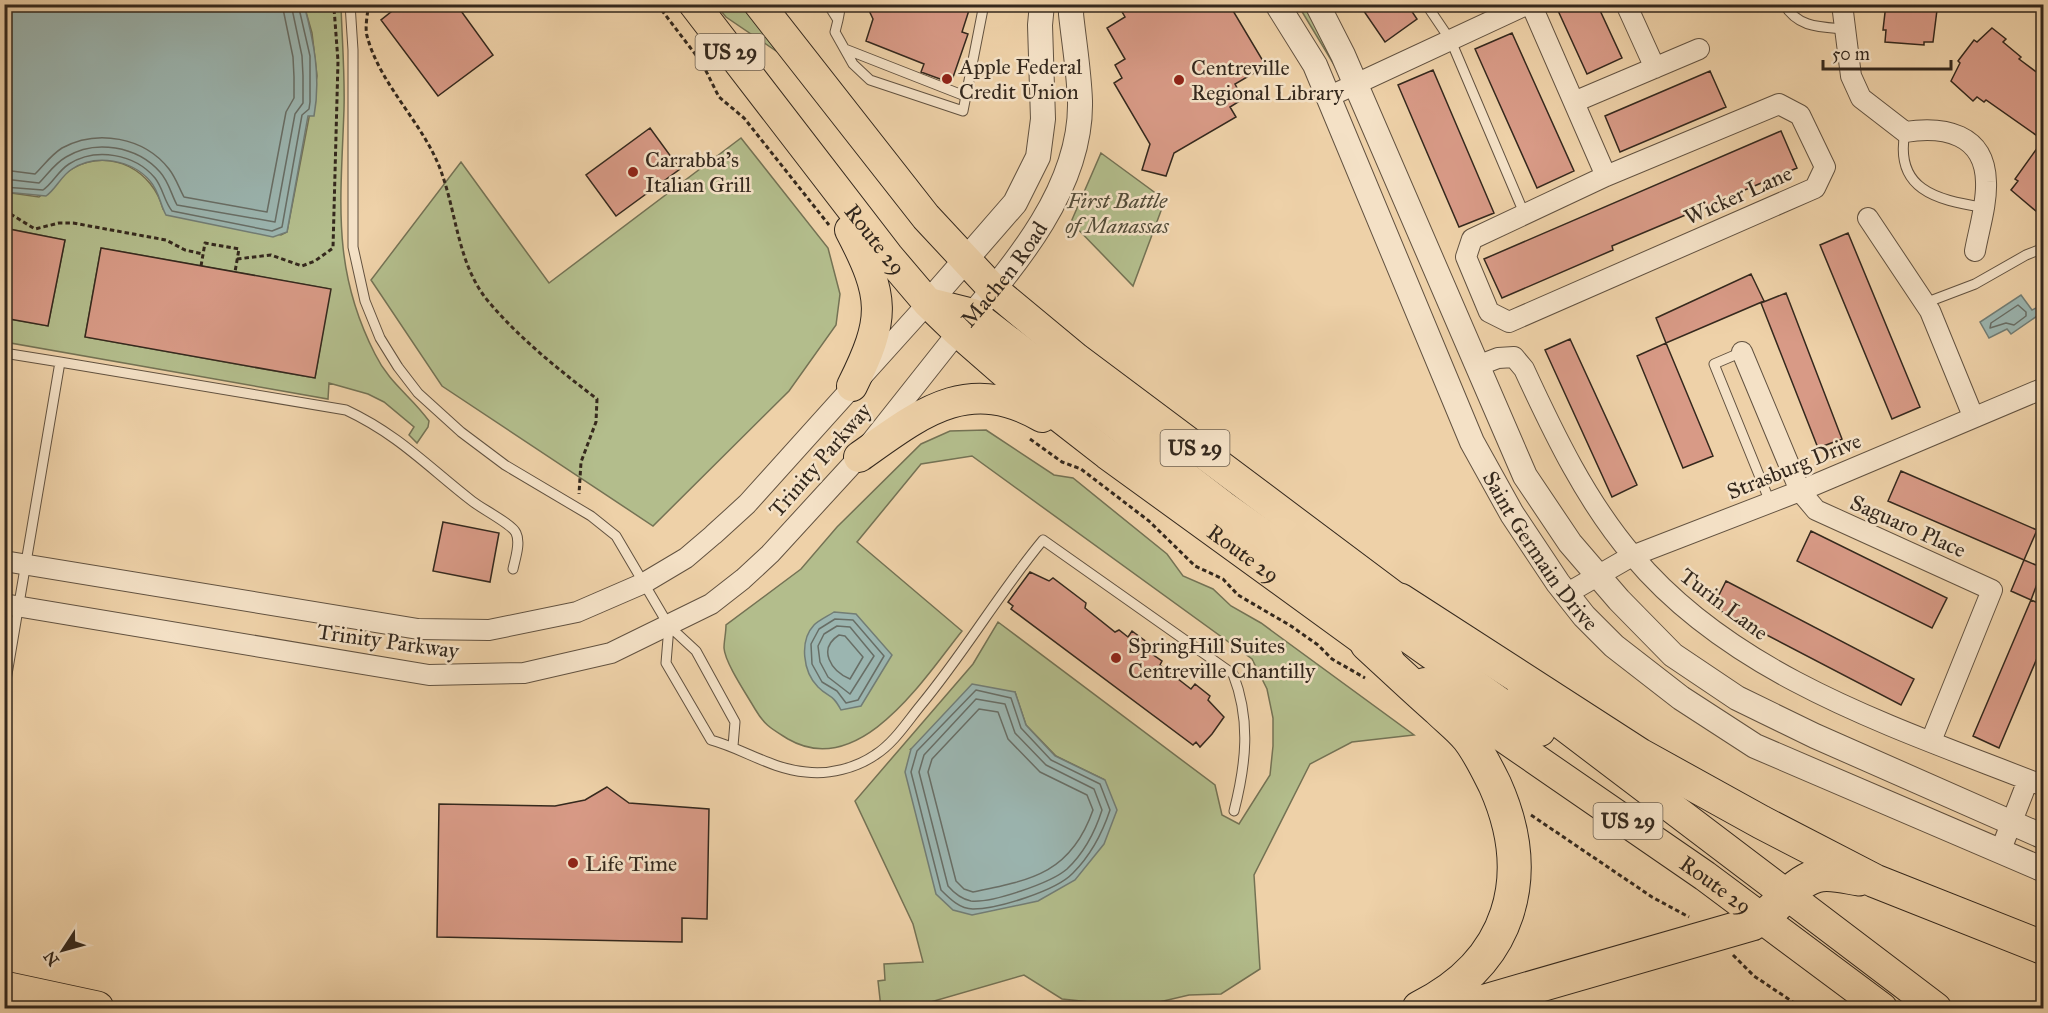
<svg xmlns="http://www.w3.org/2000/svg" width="2048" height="1013" font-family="'IM FELL Great Primer',serif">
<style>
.green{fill:#b3bd8c;stroke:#747254;stroke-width:1.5;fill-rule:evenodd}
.water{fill:#9bb5b0;stroke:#727d75;stroke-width:1.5}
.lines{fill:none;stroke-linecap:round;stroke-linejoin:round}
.shore{stroke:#686e66;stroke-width:1.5}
.building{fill:#d89a86;stroke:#34281d;stroke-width:1.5}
.service-casing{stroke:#625240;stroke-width:11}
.minor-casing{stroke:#625240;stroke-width:22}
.tertiary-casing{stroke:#625240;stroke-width:26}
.primary-casing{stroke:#34281d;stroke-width:32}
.motorway-casing{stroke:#34281d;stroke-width:35}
.path{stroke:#34281d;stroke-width:3;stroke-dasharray:4.5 3;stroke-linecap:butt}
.service{stroke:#f4e1c6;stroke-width:9}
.minor{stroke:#f4e1c6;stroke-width:20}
.tertiary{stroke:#f4e1c6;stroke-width:24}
.primary{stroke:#eed1a8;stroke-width:30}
.motorway{stroke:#eed1a8;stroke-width:33}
.poi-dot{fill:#8f2418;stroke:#f4e1c6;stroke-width:2}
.labels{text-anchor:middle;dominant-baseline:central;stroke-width:5;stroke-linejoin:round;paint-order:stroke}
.shield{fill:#f4e1c6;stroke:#6e6050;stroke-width:1.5}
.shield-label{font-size:21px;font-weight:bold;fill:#34281d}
.poi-label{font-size:22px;fill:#34281d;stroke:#f4e1c6;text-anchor:start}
.street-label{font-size:22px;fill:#34281d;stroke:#f4e1c6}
.park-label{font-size:22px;font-style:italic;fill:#544d39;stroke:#f4e1c6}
</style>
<rect width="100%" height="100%" fill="#eed1a8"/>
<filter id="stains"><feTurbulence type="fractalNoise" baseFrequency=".00333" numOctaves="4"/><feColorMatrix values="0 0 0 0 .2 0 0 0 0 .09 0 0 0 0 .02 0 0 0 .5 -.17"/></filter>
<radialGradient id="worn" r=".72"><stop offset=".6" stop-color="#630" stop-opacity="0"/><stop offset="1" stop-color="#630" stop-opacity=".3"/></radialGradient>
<path class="green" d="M304,5H341C342,39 345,75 344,109C341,201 331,268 375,354C389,383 412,397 429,421L428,427L417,443L409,435L414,427L384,402L368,394L329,383L328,399L5,342V318L48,326L65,240L5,228L4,192L39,197C50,188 62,174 75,167C112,148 153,171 163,209L281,235L287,232L317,76L312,33ZM101,248L330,289L315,378L85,337Z
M716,5H743L779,53L726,17Z
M1298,5H1306L1324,36L1336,68Z
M741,138L828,248L840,294L836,325L789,391L653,526L442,386L371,280L461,162L549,283Z
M1101,153L1165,200L1133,286L1071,222Z
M986,430L1054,475L1073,478L1167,554L1183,576L1213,589L1231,606L1261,623L1414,735L1352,742L1310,764L1254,875L1260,969L1221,994L1189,995L1138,1007L1062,999L1024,975L910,1008H881L878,981L885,980L884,964L923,962L913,924L855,801L973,664L998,622L1215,785L1222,815L1239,824L1270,775L1273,746V718L1267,689L1252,659L972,456L921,464L857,542L962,631C925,677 860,781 788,739C772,729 765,726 755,709C747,695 725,663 724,648C724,641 726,633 726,625L801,569L837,527L921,444L950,431ZM1015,692L1026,725L1056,756L1105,780L911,749Z"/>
<path class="water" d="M4,5H304C314,41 321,78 314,116H308L287,232L273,237L166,215C160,204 159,191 150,181C132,160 96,153 72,169C61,176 56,189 46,196L5,192Z
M2021,295L2032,310L2036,308L2040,314L2011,334L2007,329L1989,338L1980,322Z
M834,612L856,614L892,655L861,706L841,710C832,693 829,698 818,687C803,672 799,641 814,625C819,620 828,616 834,612Z
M972,684L1015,692L1026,725L1055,756L1105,780L1117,810L1104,844L1075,880L1038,901L972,915L953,910L936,894L905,772L911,749Z"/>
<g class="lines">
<path class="shore" d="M4,170L35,174C44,165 51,155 62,148C97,129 144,137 169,169C176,178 179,188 184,197L267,212L286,112L294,98V77L293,57L282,4
M4,179L39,183C48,174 54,164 66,157C95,139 137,146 160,172C169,182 171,194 177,205L275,222L295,114L303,103V76L302,56L291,4
M4,187L43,190C53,183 58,171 69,164C96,147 135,154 155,178C163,188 164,201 172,211L272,231L282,227L302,115L309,109L310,102V56L298,4
M2018,305L2026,312V316L2014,325L2006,323L1990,328L1991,323Z
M835,619L853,620L884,656L858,700L846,703L837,691L822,682L812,664L811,644L819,629Z
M837,626L850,627L874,656L850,694L828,677L820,662L818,646L824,634Z
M839,635L845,636L863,657L850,679C831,671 817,649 839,635Z
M976,690L1011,698L1021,728L1051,760L1100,784L1110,810C1102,834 1091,855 1073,873C1056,891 997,909 973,909C960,909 950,899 941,890L911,772L917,751Z
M976,699L1005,704L1015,733L1046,765L1094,789L1102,810C1095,832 1084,853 1067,869C1051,883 992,903 971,901C961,899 954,893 948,886L919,772L924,755Z
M979,709L998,712L1008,739L1040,772L1087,795L1093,810C1071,873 1032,880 973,892L964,889L956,881L928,772L932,759Z"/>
</g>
<path class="building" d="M401,4H456L493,55L438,96L381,20Z
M866,4H971L962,32L968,34L951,83L921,72L924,64L866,41L873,19Z
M1131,4H1229L1266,66L1235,84L1243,99L1230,107L1236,117L1174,153L1166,176L1142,170L1150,144L1114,83L1122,78L1115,65L1125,59L1107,28L1125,17L1121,10Z
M1359,4H1407L1417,19L1385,42Z
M1555,4H1597L1622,58L1587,74Z
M1886,4H1934V9L1937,10L1933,42H1924V45L1885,42L1886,30H1883Z
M1992,28L2006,39L2003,42L2021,57L2019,59L2043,77V140L1986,100L1984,102L1977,97L1973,101L1951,81L1960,63L1958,61L1974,40L1977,42Z
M1512,33L1574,171L1537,188L1475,49Z
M1433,70L1494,213L1459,227L1398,85Z
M1710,71L1726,107L1620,152L1605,116Z
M650,128L680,169L616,216L586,175Z
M1781,131L1797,168L1612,246L1613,250L1502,298L1484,259Z
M2043,140V217L2011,190L2018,181L2015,179Z
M4,228L65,240L48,326L4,318Z
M1848,233L1920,407L1892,419L1820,245Z
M101,248L331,289L315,378L85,337Z
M1751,274L1764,301L1666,343L1656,318Z
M1786,293L1842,439L1818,448L1761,303Z
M1570,339L1637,485L1612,497L1545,350Z
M1666,343L1713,456L1683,468L1637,356Z
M1901,471L2037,530L2024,560L1888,501Z
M443,522L499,533L490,582L433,571Z
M1811,531L1947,598L1932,628L1797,561Z
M2024,560L2043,568L2031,600L2011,591Z
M1030,572L1049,581L1053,578L1086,603L1085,608L1115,632L1119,630L1128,637L1132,631L1156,649L1152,654L1162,661L1160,665L1191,689L1195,684L1210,696L1208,700L1224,717L1212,734L1200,747L1196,742L1193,745L1011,609L1013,606L1008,602Z
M1726,581L1914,679L1901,705L1713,607Z
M2031,600L2043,605V644L1999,748L1973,736Z
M607,787L629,803L709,809L707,919L682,918V942L437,937L439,804L555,806L585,800Z"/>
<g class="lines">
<defs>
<path id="service" d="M350,4L353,50V247L365,301L380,338L398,367L418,393L461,432L505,465L591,516L616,536L669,626L696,651L735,722L733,746
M828,4L838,20L835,32L853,64L870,80L963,111L984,4
M1426,4L1451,41L1524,213
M1784,4C1798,28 1820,27 1845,29
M838,20L841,4
M845,49L965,96
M1905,132C1894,189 1936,200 1982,207
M1925,303L1975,284L2026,255L2044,248
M1742,352L1714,364L1770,502
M4,353L60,362L4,692
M60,362L346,410C399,435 427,466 472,501C482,509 512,524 516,533C521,543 515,559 513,569
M669,626L666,663L711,740C744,749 771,769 806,772C829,775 856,768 875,755C894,743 907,722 921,705C965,652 999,593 1043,540L1233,674C1251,720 1246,764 1234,811"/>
<path id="minor" d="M1531,4L1606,176
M1626,4L1655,68
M1842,4L1851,76L1861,98L1905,132C1943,126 1985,133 1986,182C1987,204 1979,229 1975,251
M1328,97L1528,4
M1574,102L1699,49
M1779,104L1800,115L1825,167L1815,188L1509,322L1489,312L1466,257L1472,239L1606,176Z
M1868,218L1930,311L1973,416
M1742,352L1800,491L1816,510L1992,590L1931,741
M1477,366L1498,358L1514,357L1524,369C1554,434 1586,501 1633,556C1735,678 1900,729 2044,786
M4,561L418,629L489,630L577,612L644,583L686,558L713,535L747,504L928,303
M1566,594L1632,556L1800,491L2044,388
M4,604L429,675L524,673L611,653L711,604L743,579L770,554L859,457L958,332
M2000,852L2028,780"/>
<g id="tertiary">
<path id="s1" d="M1277,4L1315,65L1472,442L1512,514L1558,583L1584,616L1614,646L1681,698L1755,746L2044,870"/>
<path d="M1317,4L1343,55L1525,476L1570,543L1619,600L1673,655L1737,698L1815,736L2044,837"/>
<path d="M928,303L1015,203L1038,157L1043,119L1040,25L1042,4"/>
<path id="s2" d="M961,328C1014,266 1082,188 1080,101C1079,72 1074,42 1071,14L1072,4"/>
</g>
<g id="primary">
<path id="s3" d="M694,4L888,256L928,303L958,332L1021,387L1107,454L1388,658"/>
<path d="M759,4L926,217L994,290L1076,358L1419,615"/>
<path d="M850,230C885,297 886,318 852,386"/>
<path d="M929,303L973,314L1223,506L1540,731"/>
<path d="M859,457C920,414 967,374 1042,417"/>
<path id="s4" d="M1425,683L1705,876L1882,1008"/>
<path d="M1522,694L1936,1008"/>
</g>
<path id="motorway" d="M1400,600L1640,755L1761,822L1875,881L2044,948
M1367,644C1391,666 1414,688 1438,709C1447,718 1459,727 1468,738C1479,752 1487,769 1495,785C1536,877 1511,962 1419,1008
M4,988L97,1008
M1461,1008L1752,924C1776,912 1790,884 1816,876C1829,872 1846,877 1859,879"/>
</defs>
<use href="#service" class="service-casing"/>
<use href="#minor" class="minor-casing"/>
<use href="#tertiary" class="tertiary-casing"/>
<use href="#primary" class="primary-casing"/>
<use href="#motorway" class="motorway-casing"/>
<path class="path" d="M657,4L702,63L719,97L744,118L829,225
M363,8L368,9C367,17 365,28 367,36C381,88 427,126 443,177C457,218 459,266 488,301C520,339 558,369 597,399L596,422L581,462L579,494
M4,210L35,229L59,223H73L166,240L185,250L203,254
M237,259L271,255L302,266L315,261L333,248L338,61L334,8H339
M201,266L205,243L239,249L235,272
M1030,439L1062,462L1081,469L1149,521L1195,566L1223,579L1238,595L1291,626L1318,645L1332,659L1365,678
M1531,815L1652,897L1689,917
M1733,955L1754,976L1802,1008"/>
<use href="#service" class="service"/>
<use href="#minor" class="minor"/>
<use href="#tertiary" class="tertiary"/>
<use href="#primary" class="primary"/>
<use href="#motorway" class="motorway"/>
</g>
<g class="poi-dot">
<circle cx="947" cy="79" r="6"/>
<circle cx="1179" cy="80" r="6"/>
<circle cx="633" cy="172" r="6"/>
<circle cx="1116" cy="658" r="6"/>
<circle cx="573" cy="863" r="6"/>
</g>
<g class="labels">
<g class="shield">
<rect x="695.5" y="34" width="69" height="36" rx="4.5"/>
<rect x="1160.5" y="430" width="69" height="36" rx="4.5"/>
<rect x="1593.5" y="803" width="69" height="36" rx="4.5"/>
</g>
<g class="shield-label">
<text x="730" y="52">US 29</text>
<text x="1195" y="448">US 29</text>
<text x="1628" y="821">US 29</text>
</g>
<g class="poi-label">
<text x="959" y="66">Apple Federal<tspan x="959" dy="25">Credit Union</tspan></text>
<text x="1191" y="67">Centreville<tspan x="1191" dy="25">Regional Library</tspan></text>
<text x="645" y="159">Carrabba's<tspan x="645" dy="25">Italian Grill</tspan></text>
<text x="1128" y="645">SpringHill Suites<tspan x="1128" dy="25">Centreville Chantilly</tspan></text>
<text x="585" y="863">Life Time</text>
</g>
<g class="street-label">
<text transform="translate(1738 195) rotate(-24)">Wicker Lane</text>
<text stroke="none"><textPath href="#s3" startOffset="297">Route 29</textPath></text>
<text stroke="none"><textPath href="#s2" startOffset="69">Machen Road</textPath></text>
<text transform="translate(820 460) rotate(-49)">Trinity Parkway</text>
<text transform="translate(1794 466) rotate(-22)">Strasburg Drive</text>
<text transform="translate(1908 526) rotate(24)">Saguaro Place</text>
<text stroke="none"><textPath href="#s1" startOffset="609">Saint Germain Drive</textPath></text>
<text stroke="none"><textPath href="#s3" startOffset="783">Route 29</textPath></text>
<text transform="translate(1724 604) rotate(37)">Turin Lane</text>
<text transform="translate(388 641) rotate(8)">Trinity Parkway</text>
<text stroke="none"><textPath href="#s4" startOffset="354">Route 29</textPath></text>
</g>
<g class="park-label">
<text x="1117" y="200">First Battle<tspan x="1117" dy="25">of Manassas</tspan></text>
</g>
</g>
<rect width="2048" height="1013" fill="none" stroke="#eed1a8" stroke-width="24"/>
<rect x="6" y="6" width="2036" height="1001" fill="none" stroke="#34281d" stroke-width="3"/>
<rect x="12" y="12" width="2024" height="989" fill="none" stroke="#34281d" stroke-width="1.5"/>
<g transform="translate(63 950) rotate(234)" stroke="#f4e1c6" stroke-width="4.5" paint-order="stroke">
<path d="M0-4.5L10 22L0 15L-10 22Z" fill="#34281d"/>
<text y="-9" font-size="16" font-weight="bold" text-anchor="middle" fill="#34281d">N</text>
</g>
<path d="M1823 60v9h128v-9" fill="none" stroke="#34281d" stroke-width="3"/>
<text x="1832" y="60" font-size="18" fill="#34281d" stroke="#f4e1c6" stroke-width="4.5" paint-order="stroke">50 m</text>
<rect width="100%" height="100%" filter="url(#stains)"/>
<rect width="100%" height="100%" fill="url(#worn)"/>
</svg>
